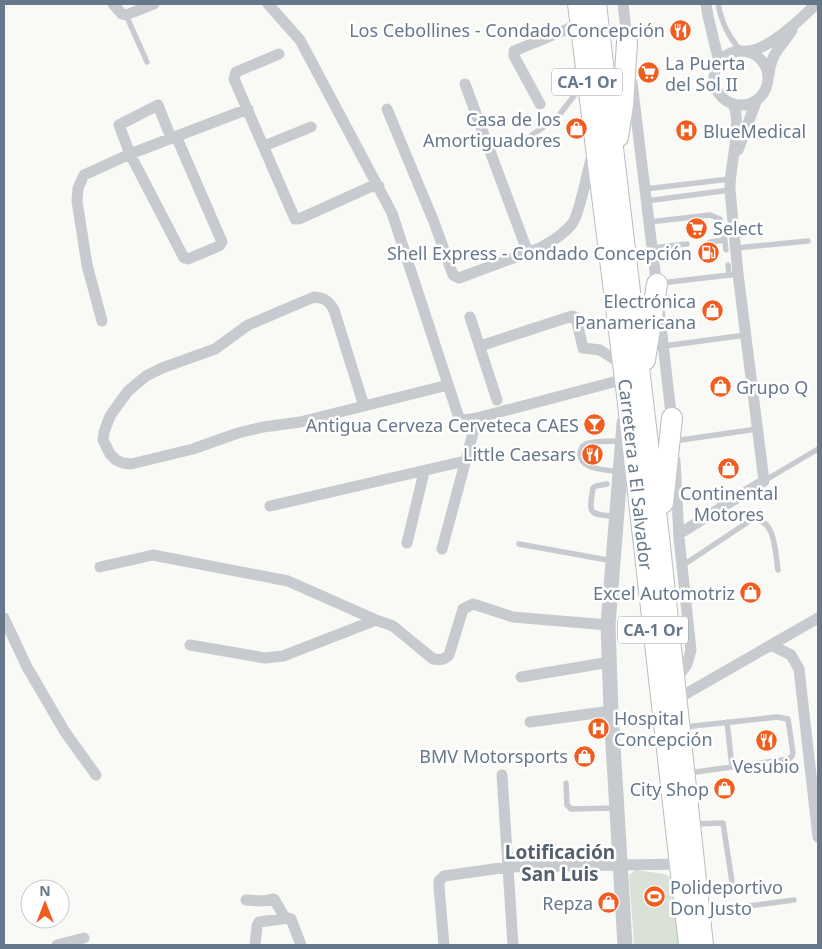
<svg xmlns="http://www.w3.org/2000/svg" width="822" height="949" font-family="'Noto Sans',sans-serif">
<style>
.green{fill:#dae1d7}
.lines{fill:none;stroke-linecap:round;stroke-linejoin:round}
.trunk-casing{stroke:#b9bdc0;stroke-width:22}
.service{stroke:#c7cbcf;stroke-width:5.5}
.minor{stroke:#c7cbcf;stroke-width:11}
.tertiary{stroke:#c7cbcf;stroke-width:15}
.trunk{stroke:#fff;stroke-width:20}
.labels{text-anchor:middle;dominant-baseline:central;stroke-width:5;stroke-linejoin:round;paint-order:stroke}
.shield{fill:#fff;stroke:#94a0ad;stroke-width:1}
.shield-label{font-size:16px;font-weight:bold;fill:#66788a}
.poi-label{font-size:18px;fill:#66788a;stroke:#fff;text-anchor:end}
.street-label{font-size:18px;fill:#66788a;stroke:#fff}
.neighbourhood-label{font-size:19px;font-weight:bold;fill:#54616e;stroke:#fff}
</style>
<rect width="100%" height="100%" fill="#f9f9f6"/>
<path class="green" d="M636,870L665,874L676,881L679,945H634L629,875Z"/>
<g class="lines">
<defs>
<g id="trunk">
<path id="s1" d="M578,4L627,395L689,945"/>
<path d="M596,4L659,537L703,945"/>
<path d="M618,137L623,105L627,42"/>
<path d="M645,360L657,284"/>
<path d="M663,503L672,418"/>
</g>
</defs>
<use href="#trunk" class="trunk-casing"/>
<path class="service" d="M718,4C722,23 728,36 741,51
M126,15L147,62
M523,141L557,118L582,85
M645,189L730,179
M646,201L730,190
M649,222L710,215L720,219L722,225
M724,234L726,250
M710,242L725,240
M652,248L687,244
M736,248L808,241
M728,265L729,275
M661,283L738,274
M664,346L746,335
M674,441L757,429
M620,472C608,470 580,470 580,454C580,450 582,446 586,444C595,440 611,442 621,441
M764,481L818,449
M607,484L596,486L593,488C588,517 590,513 616,517
M519,544L613,561
M682,566L751,520C776,516 775,553 778,570
M727,722L732,767
M684,727L777,717L788,719L793,753L792,756L789,759L688,773
M566,783L567,805L571,809L615,808
M693,824L723,823L732,882
M702,912L794,900"/>
<path class="minor" d="M113,4L122,14L126,15L154,4
M268,4L300,40L392,213L459,418L465,420L477,418L625,379
M623,4L628,47
M706,4L708,16L719,62
M714 78a27 27 0 1 1 54 0a27 27 0 1 1-54 0Z
M747,51C769,50 801,19 816,4
M279,54L236,72L234,79L295,219H299L370,187L379,186
M769,75C771,52 781,48 792,30
M632,83L657,288
M465,84L528,253
M540,104L514,56V51L580,24
M387,109L434,222L453,275L459,278L540,248C551,242 564,234 572,224C579,216 588,169 592,155
M171,138L158,105L119,125L130,154L184,258L188,259L219,246L222,242L176,136
M264,146L311,127
M738,150L756,102
M659,309L672,422
M470,317L497,400
M102,321L87,265L77,201L78,188L84,175L130,154L248,109
M480,346L572,316L576,318L583,348L600,350L623,365
M364,406L334,310C329,301 325,298 314,297L248,325L215,349L162,368L146,376L128,391L110,416L104,432L103,440L110,454L116,460L123,463L131,464L193,449L238,433L263,427L300,422L448,385
M675,460L679,538L691,650L687,664L675,681
M270,506L465,461
M679,534L764,481L738,274L730,190C729,167 743,125 733,104
M407,543L424,472
M442,549L477,418
M100,567L153,555L288,581L376,620L393,626L433,659C440,660 444,660 449,655L463,609L473,604L513,617L608,625
M4,618L27,667L65,732L96,775
M190,645L265,658L283,656L376,620
M773,646L791,655L799,669L818,837
M521,677L610,662
M677,699L818,618
M530,722L611,711
M502,775L513,945
M246,900L262,901L274,899L285,918
M57,945L84,938
M255,945L257,926L259,922L288,918L291,919L301,945
M444,945L439,887V881L444,876L508,867L681,864"/>
<path class="tertiary" d="M624,423L608,625L611,711L625,945"/>
<use href="#trunk" class="trunk"/>
</g>
<defs>
<symbol id="restaurant-disc" viewBox="-11 -11 22 22"><circle r="9.5" fill="#f15c1f" stroke="#fff"/><path d="M-5-6h1v4h1v-4h1v4h1v-4h1v5L-1.5 .5V6h-2V.5L-5-1ZM5-6V6H3V1.5H1.5Q1.5-4 5-6Z" fill="#fff"/></symbol>
<symbol id="supermarket-disc" viewBox="-11 -11 22 22"><circle r="9.5" fill="#f15c1f" stroke="#fff"/><path d="M-6-5.5h2.5l.6 2H6L4.5 2H-2.5L-4.4-4H-6ZM-1.5 3.2a1.3 1.3 0 1 0 .1 0ZM3 3.2a1.3 1.3 0 1 0 .1 0Z" fill="#fff"/></symbol>
<symbol id="shop-disc" viewBox="-11 -11 22 22"><circle r="9.5" fill="#f15c1f" stroke="#fff"/><path d="M-5-2.5h2.3a2.7 3.5 0 0 1 5.4 0H5L5.5 6h-11ZM-1.5-2.5h3a1.5 2.3 0 0 0-3 0Z" fill="#fff"/></symbol>
<symbol id="hospital-disc" viewBox="-11 -11 22 22"><circle r="9.5" fill="#f15c1f" stroke="#fff"/><path d="M-5-5h3v3.5h4V-5h3V5h-3V1.5h-4V5h-3Z" fill="#fff"/></symbol>
<symbol id="fuel-disc" viewBox="-11 -11 22 22"><circle r="9.5" fill="#f15c1f" stroke="#fff"/><path d="M-5.5-6h7V0h2V4h1.3V-2.5L3-4.5l.8-.8L6-3V5H2.5V1h-1V6h-7ZM-4.2-4.7v3.2H.2V-4.7Z" fill="#fff"/></symbol>
<symbol id="bar-disc" viewBox="-11 -11 22 22"><circle r="9.5" fill="#f15c1f" stroke="#fff"/><path d="M-6-5H6L.8 .8V4.5H3.5V6h-7V4.5H-.8V.8Z" fill="#fff"/></symbol>
<symbol id="stadium-disc" viewBox="-11 -11 22 22"><circle r="9.5" fill="#f15c1f" stroke="#fff"/><path d="M0-5a6.5 5 0 1 0 0 10a6.5 5 0 1 0 0-10ZM-3.5-1.8h7v3.6h-7Z" fill="#fff"/></symbol>
</defs>
<g fill-rule="evenodd">
<use href="#restaurant-disc" x="668" y="18" width="25" height="25"/>
<use href="#supermarket-disc" x="636" y="60" width="25" height="25"/>
<use href="#shop-disc" x="564" y="116" width="25" height="25"/>
<use href="#hospital-disc" x="674" y="118" width="25" height="25"/>
<use href="#supermarket-disc" x="684" y="216" width="25" height="25"/>
<use href="#fuel-disc" x="696" y="240" width="25" height="25"/>
<use href="#shop-disc" x="700" y="298" width="25" height="25"/>
<use href="#shop-disc" x="708" y="374" width="25" height="25"/>
<use href="#bar-disc" x="582" y="412" width="25" height="25"/>
<use href="#restaurant-disc" x="580" y="442" width="25" height="25"/>
<use href="#shop-disc" x="716" y="456" width="25" height="25"/>
<use href="#shop-disc" x="738" y="580" width="25" height="25"/>
<use href="#hospital-disc" x="586" y="716" width="25" height="25"/>
<use href="#restaurant-disc" x="754" y="728" width="25" height="25"/>
<use href="#shop-disc" x="572" y="744" width="25" height="25"/>
<use href="#shop-disc" x="712" y="776" width="25" height="25"/>
<use href="#stadium-disc" x="642" y="884" width="25" height="25"/>
<use href="#shop-disc" x="596" y="890" width="25" height="25"/>
</g>
<g class="labels">
<g class="shield">
<rect x="552" y="68.5" width="70" height="27" rx="4"/>
<rect x="618" y="616.5" width="70" height="27" rx="4"/>
</g>
<g class="shield-label">
<text x="587" y="82">CA-1 Or</text>
<text x="653" y="630">CA-1 Or</text>
</g>
<g class="poi-label">
<text x="665" y="30">Los Cebollines - Condado Concepción</text>
<text x="665" y="63" text-anchor="start">La Puerta<tspan x="665" dy="21">del Sol II</tspan></text>
<text x="561" y="119">Casa de los<tspan x="561" dy="21">Amortiguadores</tspan></text>
<text x="703" y="131" text-anchor="start">BlueMedical</text>
<text x="713" y="228" text-anchor="start">Select</text>
<text x="692" y="253">Shell Express - Condado Concepción</text>
<text x="696" y="301">Electrónica<tspan x="696" dy="21">Panamericana</tspan></text>
<text x="736" y="387" text-anchor="start">Grupo Q</text>
<text x="579" y="425">Antigua Cerveza Cerveteca CAES</text>
<text x="576" y="454">Little Caesars</text>
<text x="729" y="493" text-anchor="middle">Continental<tspan x="729" dy="21">Motores</tspan></text>
<text x="735" y="593">Excel Automotriz</text>
<text x="614" y="718" text-anchor="start">Hospital<tspan x="614" dy="21">Concepción</tspan></text>
<text x="568" y="756">BMV Motorsports</text>
<text x="766" y="766" text-anchor="middle">Vesubio</text>
<text x="709" y="789">City Shop</text>
<text x="670" y="887" text-anchor="start">Polideportivo<tspan x="670" dy="21">Don Justo</tspan></text>
<text x="593" y="903">Repza</text>
</g>
<g class="street-label">
<text stroke="none"><textPath href="#s1" startOffset="474">Carretera a El Salvador</textPath></text>
</g>
<g class="neighbourhood-label">
<text x="560" y="852">Lotificación<tspan x="560" dy="22">San Luis</tspan></text>
</g>
</g>
<rect width="822" height="949" fill="none" stroke="#66788a" stroke-width="10"/>
<g transform="translate(45 904)"><circle r="24" fill="#ffffff" stroke="#c2c9d0"/>
<path d="M0-4L9 19L0 12L-9 19Z" fill="#f15c1f"/>
<text y="-8" font-size="14" font-weight="bold" text-anchor="middle" fill="#66788a">N</text>
</g>
</svg>
